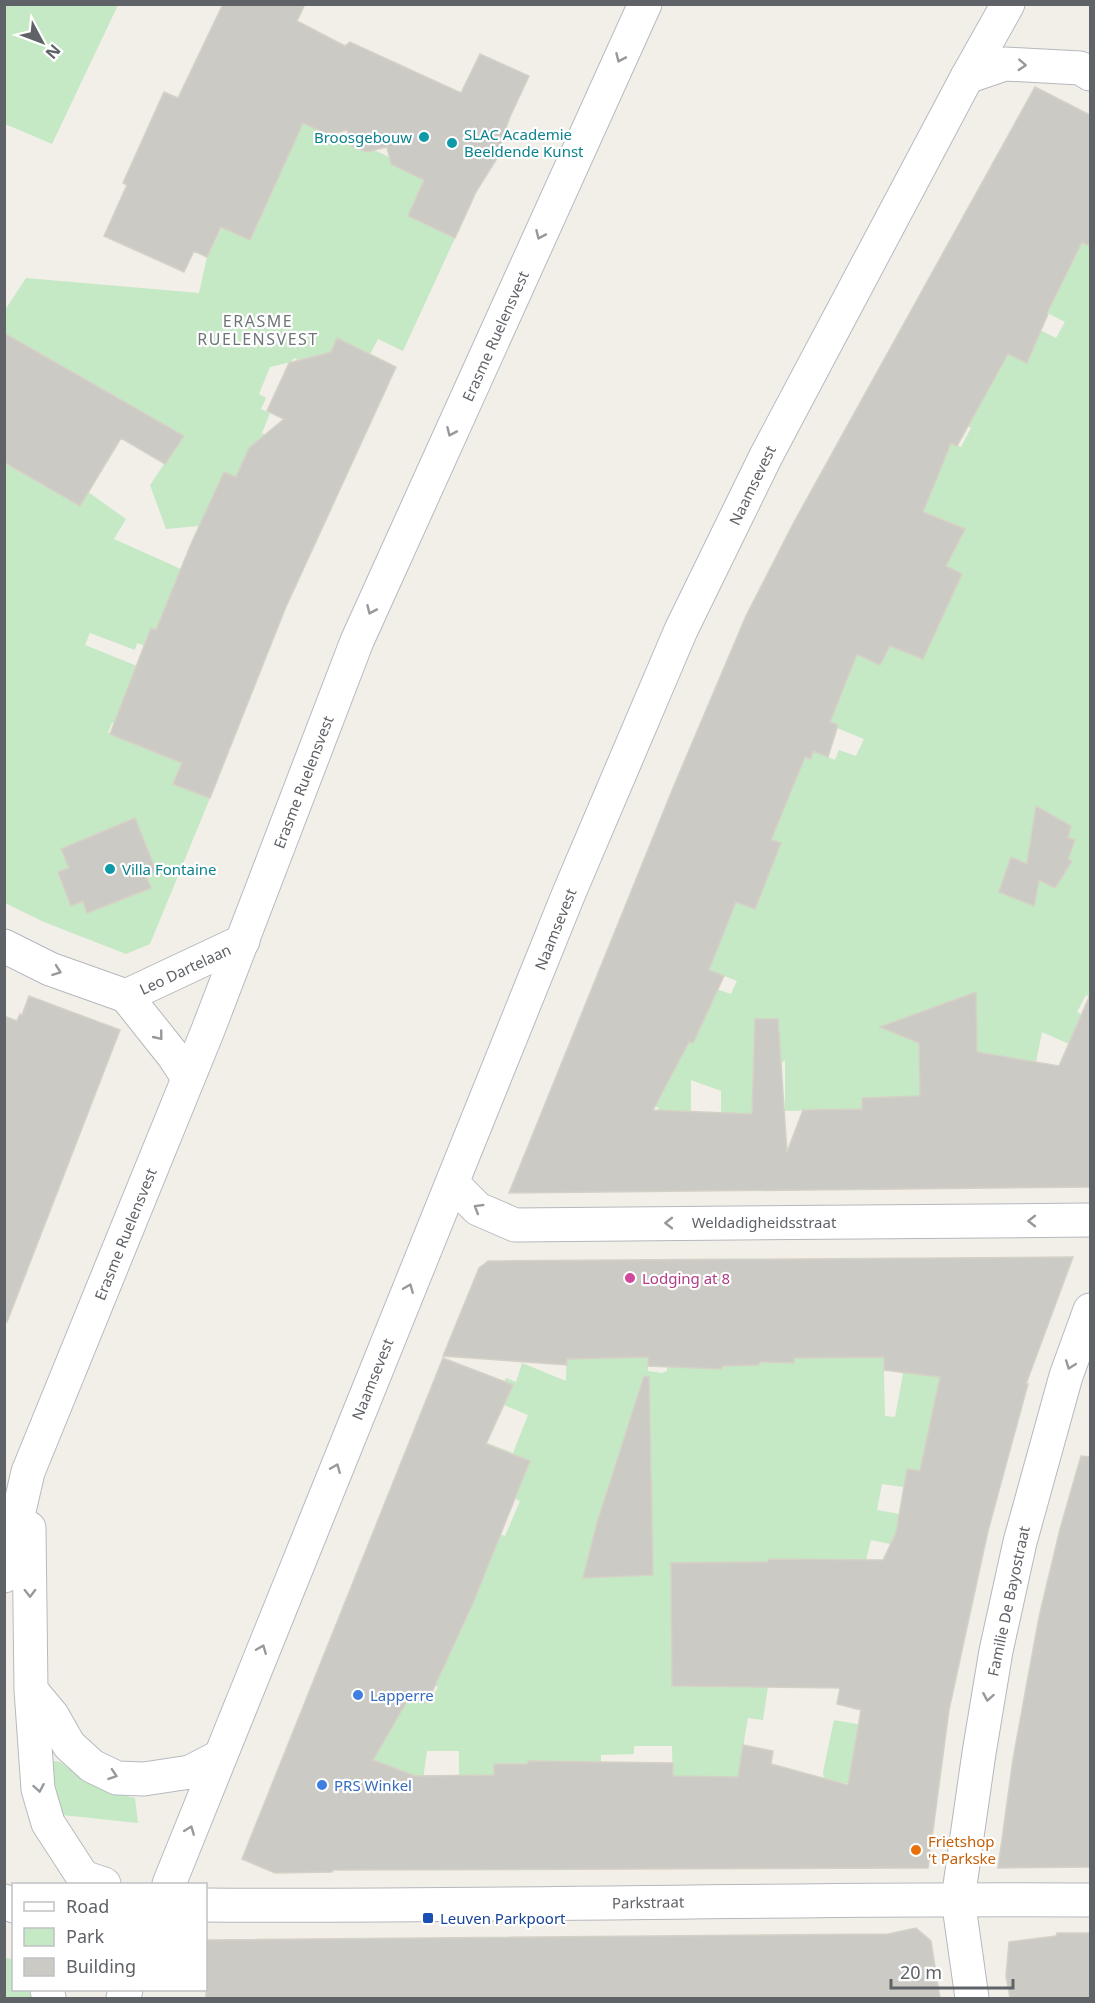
<svg xmlns="http://www.w3.org/2000/svg" width="1095" height="2003" font-family="'Noto Sans',sans-serif">
<style>
.green{fill:#c5e8c5}
.building{fill:#cccac5;stroke:#d6d1c6;stroke-width:1.5}
.lines{fill:none;stroke-linecap:round;stroke-linejoin:round}
.minor-casing{stroke:#b5b8bc;stroke-width:35}
.tertiary-casing{stroke:#b5b8bc;stroke-width:35}
.secondary-casing{stroke:#b6babf;stroke-width:35}
.minor{stroke:#fff;stroke-width:33}
.tertiary{stroke:#fff;stroke-width:33}
.secondary{stroke:#fff;stroke-width:33}
.oneway{stroke:#979a9d}
.culture-dot{fill:#0f9aa8;stroke:#fff;stroke-width:2}
.hotel-dot{fill:#d1479c;stroke:#fff;stroke-width:2}
.shop-dot{fill:#3f7fe0;stroke:#fff;stroke-width:2}
.food-dot{fill:#e8710a;stroke:#fff;stroke-width:2}
.transit-dot{fill:#1a4fb4;stroke:#fff;stroke-width:2}
.labels{text-anchor:middle;dominant-baseline:central;stroke-width:4.5;stroke-linejoin:round;paint-order:stroke}
.culture-label{font-size:15px;fill:#0d838f;stroke:#fff;text-anchor:start}
.street-label{font-size:15px;fill:#5f6368;stroke:#fff}
.hotel-label{font-size:15px;fill:#b23c85;stroke:#fff;text-anchor:start}
.shop-label{font-size:15px;fill:#366cbe;stroke:#fff;text-anchor:start}
.food-label{font-size:15px;fill:#c56008;stroke:#fff;text-anchor:start}
.transit-label{font-size:15px;fill:#164399;stroke:#fff;text-anchor:start}
.neighbourhood-label{font-size:16px;letter-spacing:1.5px;fill:#70757a;stroke:#fff}
</style>
<rect width="100%" height="100%" fill="#f1efe8"/>
<path class="green" d="M5,4L118,5L52,144L5,124Z
M283,109L350,140L352,146L365,152L374,150L389,157L391,164L405,171L426,174L408,216L455,238L403,351L378,339L370,354L338,338L332,351L354,360L317,362L307,358L298,360L294,358L291,362L270,367L259,394L266,398L261,409L270,413L262,433L266,435L199,526L166,529L150,485L183,436L5,333V310L26,278L199,293L207,257Z
M1082,242L1090,246V997L1086,995L1077,1012L1082,1015L1069,1044L1042,1032L1036,1062L977,1105L976,993L951,1098H862V1116L818,1110L785,1111V1060L753,1085V1121L721,1122V1091L691,1080V1123L659,1115V1108L651,1105L675,1044L686,1048L689,1042L693,1043L708,1010L714,988L731,994L737,981L696,965L723,935L736,902L755,909L759,901L755,892L780,843L766,838L785,806L798,774L794,753L810,759L813,751L835,760L839,750L856,756L864,739L837,728L838,725L830,722L839,700L833,697L856,654L880,664L890,646L887,536L946,566L965,529L907,506L938,473L947,454L941,451L948,441L961,447L971,428L968,426L984,398L1005,313L1056,338L1065,322L1026,302Z
M4,462L88,492L126,519L114,539L181,569L160,632L145,646L137,643L135,650L90,633L85,645L137,666V731L112,723L108,733L182,763L174,784L210,798L150,944L126,954L44,922L5,903Z
M793,1333L883,1337L885,1416L895,1417L905,1363L945,1361L929,1473L908,1470L903,1487L882,1484L877,1510L916,1517L910,1548L871,1540L866,1560L768,1559V1562L671,1563L672,1686L768,1687L763,1720L748,1718L739,1770L750,1792L725,1776H691L673,1780L672,1746H634V1754L601,1755V1776L575,1762L528,1761V1764H494L493,1799L459,1786V1751H427L423,1779L352,1752L410,1696L429,1703L438,1687L411,1675L492,1532L505,1536L520,1501L514,1498L482,1441L513,1453L528,1415L504,1405V1382L506,1378L516,1382L522,1363L566,1381L567,1338L648,1357V1371L662,1373L667,1371V1363L722,1369V1366L759,1365V1362L794,1363Z
M834,1720L874,1727L861,1786L824,1779L823,1772Z
M55,1761L60,1762C86,1781 103,1792 135,1798L138,1823L62,1815L51,1767L52,1762Z
M5,1958L13,1959L14,1990H29L31,1998H5Z"/>
<path class="building" d="M223,4H305L297,21L345,46L350,42L461,93L480,54L529,76L509,119L496,160L476,192L455,238L408,216L424,180L391,164L387,147L366,152L352,146L347,130L329,135L303,123L250,240L221,227L207,257L194,251L184,272L104,236L127,185L123,183L164,92L178,98Z
M1035,87L1090,115V246L1082,242L1047,313L1048,314L1027,363L1008,354L957,446L951,443L923,512L965,529L946,566L962,574L923,659L890,646L880,665L857,654L830,722L838,725L828,757L813,751L811,759L805,757L771,840L781,843L755,909L736,902L709,970L724,976L693,1043L689,1042L653,1110L752,1114L755,1019H778L787,1152L803,1110L862,1109V1098L920,1096L919,1043L880,1027L976,992L977,1052L1059,1066L1090,995V1187L509,1193L673,788L746,616L794,522Z
M4,333L184,436L165,464L121,438L80,506L4,462Z
M337,338L396,367L285,609L210,798L173,784L182,763L110,734L151,628L156,630L191,544L224,472L236,477L249,448L284,419L267,411L289,363L331,352Z
M1036,806L1071,826L1068,838L1075,840L1068,859L1072,861L1055,888L1039,880L1034,906L999,892L1011,857L1027,864Z
M135,818L156,871L145,875L151,888L87,913L83,901L71,906L58,872L69,868L61,849Z
M29,996L120,1030L7,1322L4,1321V1016L17,1021L20,1014L22,1015Z
M1073,1257L1026,1384H1028L988,1531L949,1710L928,1868L333,1870L332,1872L275,1873L242,1859L443,1358L513,1385L486,1444L530,1461L473,1603L427,1703L410,1696L373,1760L415,1776L494,1775V1764H528V1761L673,1763V1776L738,1777L743,1745L773,1751L771,1764L848,1785L861,1710L837,1704L840,1688L672,1686L671,1563L768,1562V1559L883,1560L896,1533L907,1469L920,1471L940,1377L884,1370V1357L794,1358V1363L759,1362V1365L722,1366V1369L648,1366V1357L567,1359V1365L443,1356L479,1268L483,1265L488,1261Z
M644,1376L649,1377L653,1575L583,1578L597,1523Z
M1081,1456L1090,1457V1867L998,1868L1013,1759L1039,1617L1060,1529Z
M916,1928L931,1941L940,1998H206V1940L888,1934Z
M1057,1933H1090V1998H1010L1006,1976L1009,1942L1056,1936Z"/>
<g class="lines">
<defs>
<path id="minor" d="M967,77L1005,64L1080,68L1090,74
M4,946L50,969L126,996L173,1055L188,1078
M126,996L243,941
M453,1184L478,1209L515,1225L1090,1220
M972,1998L958,1899L979,1753L996,1651L1020,1542L1066,1376L1090,1310"/>
<path id="tertiary" d="M206,1905C500,1907 795,1898 1090,1900"/>
<path id="secondary" d="M29,1528L31,1690L38,1789L48,1823L83,1877L104,1884
M4,1576L28,1472L208,1030L357,641L645,4
M31,1690L52,1715L69,1745L92,1766L117,1778L144,1779L190,1772L219,1757
M169,1884L569,893L681,630L766,456L967,77L1008,4
M4,1901L14,1906
M47,1990L49,1998
M123,1998L126,1990"/>
</defs>
<use href="#minor" class="minor-casing"/>
<use href="#tertiary" class="tertiary-casing"/>
<use href="#secondary" class="secondary-casing"/>
<use href="#minor" class="minor"/>
<use href="#tertiary" class="tertiary"/>
<use href="#secondary" class="secondary"/>
</g>
<defs><path id="oneway-chevron" d="M-2-3.5L2.5 0L-2 3.5" fill="none" stroke-width="1.6" stroke-linecap="round" stroke-linejoin="round" transform="scale(1.5)"/></defs>
<g class="oneway">
<use href="#oneway-chevron" transform="translate(620 58) rotate(114)"/>
<use href="#oneway-chevron" transform="translate(1022 65) rotate(3)"/>
<use href="#oneway-chevron" transform="translate(540 235) rotate(114)"/>
<use href="#oneway-chevron" transform="translate(451 432) rotate(114)"/>
<use href="#oneway-chevron" transform="translate(371 610) rotate(114)"/>
<use href="#oneway-chevron" transform="translate(57 971) rotate(20)"/>
<use href="#oneway-chevron" transform="translate(159 1036) rotate(51)"/>
<use href="#oneway-chevron" transform="translate(478 1208) rotate(-149)"/>
<use href="#oneway-chevron" transform="translate(1032 1221) rotate(180)"/>
<use href="#oneway-chevron" transform="translate(669 1223) rotate(180)"/>
<use href="#oneway-chevron" transform="translate(409 1288) rotate(-68)"/>
<use href="#oneway-chevron" transform="translate(1070 1365) rotate(110)"/>
<use href="#oneway-chevron" transform="translate(336 1468) rotate(-68)"/>
<use href="#oneway-chevron" transform="translate(30 1593) rotate(89)"/>
<use href="#oneway-chevron" transform="translate(262 1649) rotate(-68)"/>
<use href="#oneway-chevron" transform="translate(988 1697) rotate(100)"/>
<use href="#oneway-chevron" transform="translate(113 1775) rotate(19)"/>
<use href="#oneway-chevron" transform="translate(39 1788) rotate(80)"/>
<use href="#oneway-chevron" transform="translate(190 1830) rotate(-69)"/>
</g>
<g class="culture-dot">
<circle cx="424" cy="137" r="6"/>
<circle cx="452" cy="143" r="6"/>
<circle cx="110" cy="869" r="6"/>
</g>
<circle class="hotel-dot" cx="630" cy="1278" r="6"/>
<g class="shop-dot">
<circle cx="358" cy="1695" r="6"/>
<circle cx="322" cy="1785" r="6"/>
</g>
<circle class="food-dot" cx="916" cy="1850" r="6"/>
<rect class="transit-dot" x="422" y="1912" width="12" height="12" rx="3"/>
<g class="labels">
<g class="culture-label">
<text x="464" y="134">SLAC Academie<tspan x="464" dy="17">Beeldende Kunst</tspan></text>
<text x="412" y="137" text-anchor="end">Broosgebouw</text>
<text x="122" y="869">Villa Fontaine</text>
</g>
<g class="street-label">
<text transform="translate(495 336) rotate(-66)">Erasme Ruelensvest</text>
<text transform="translate(752 485) rotate(-64)">Naamsevest</text>
<text transform="translate(303 782) rotate(-69)">Erasme Ruelensvest</text>
<text transform="translate(555 929) rotate(-68)">Naamsevest</text>
<text transform="translate(185 969) rotate(-25)">Leo Dartelaan</text>
<text x="764" y="1222">Weldadigheidsstraat</text>
<text transform="translate(125 1234) rotate(-68)">Erasme Ruelensvest</text>
<text transform="translate(372 1379) rotate(-68)">Naamsevest</text>
<text transform="translate(1008 1601) rotate(-78)">Familie De Bayostraat</text>
<text transform="translate(648 1902) rotate(-1)">Parkstraat</text>
</g>
<g class="hotel-label">
<text x="642" y="1278">Lodging at 8</text>
</g>
<g class="shop-label">
<text x="370" y="1695">Lapperre</text>
<text x="334" y="1785">PRS Winkel</text>
</g>
<g class="food-label">
<text x="928" y="1841">Frietshop<tspan x="928" dy="17">'t Parkske</tspan></text>
</g>
<g class="transit-label">
<text x="440" y="1918">Leuven Parkpoort</text>
</g>
<g class="neighbourhood-label">
<text x="258" y="321">ERASME<tspan x="258" dy="18">RUELENSVEST</tspan></text>
</g>
</g>
<rect width="1095" height="2003" fill="none" stroke="#5f6368" stroke-width="12"/>
<rect x="12" y="1883" width="195" height="108" fill="#ffffff" stroke="#bfc1c3" stroke-width="1.5"/>
<rect x="24" y="1902" width="30" height="9" fill="#ffffff" stroke="#bfc1c3" stroke-width="1.5"/>
<text x="66" y="1913" font-size="18" fill="#5f6368">Road</text>
<rect x="24" y="1928" width="30" height="18" fill="#c5e8c5" stroke="#bfc1c3" stroke-width="1.5"/>
<text x="66" y="1943" font-size="18" fill="#5f6368">Park</text>
<rect x="24" y="1958" width="30" height="18" fill="#cccac5" stroke="#bfc1c3" stroke-width="1.5"/>
<text x="66" y="1973" font-size="18" fill="#5f6368">Building</text>
<g transform="translate(42 42) rotate(131)" stroke="#ffffff" stroke-width="4.5" paint-order="stroke">
<path d="M0-4.5L10 22L0 15L-10 22Z" fill="#5f6368"/>
<text y="-9" font-size="16" font-weight="bold" text-anchor="middle" fill="#5f6368">N</text>
</g>
<path d="M891 1979v9h122v-9" fill="none" stroke="#5f6368" stroke-width="3"/>
<text x="900" y="1979" font-size="18" fill="#5f6368" stroke="#ffffff" stroke-width="4.5" paint-order="stroke">20 m</text>
</svg>
